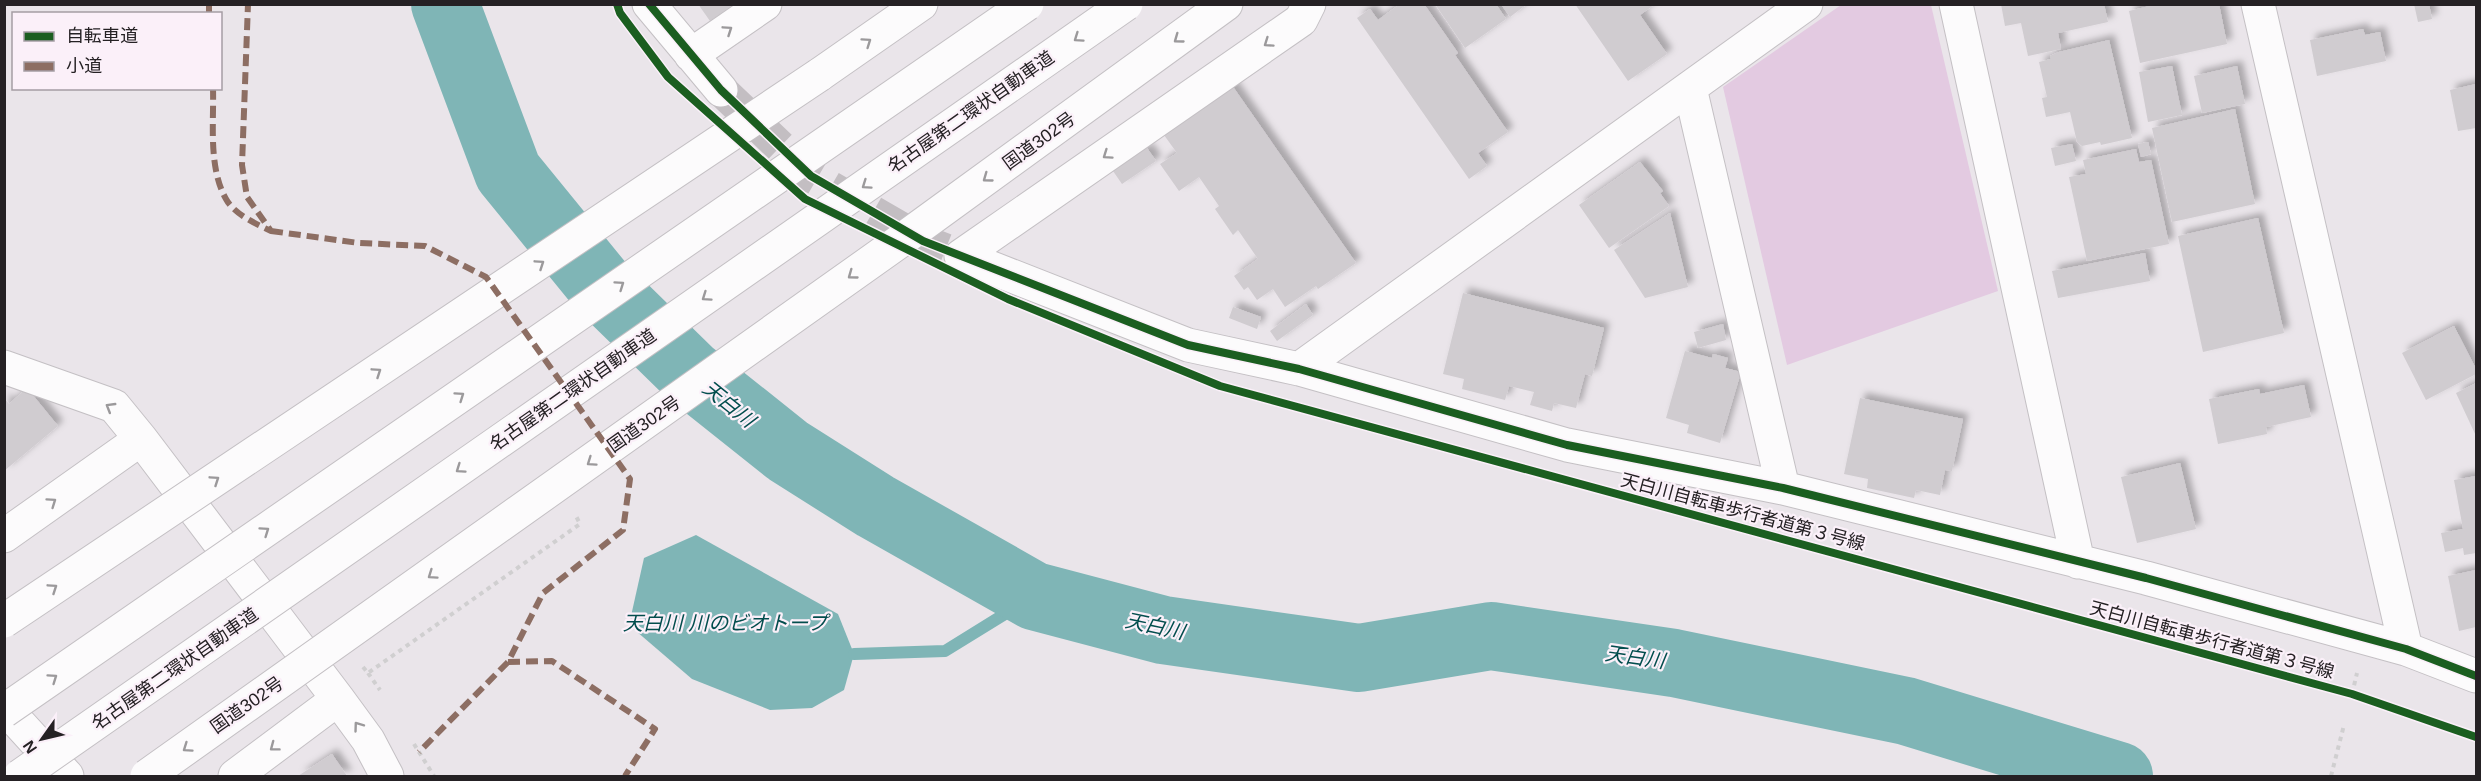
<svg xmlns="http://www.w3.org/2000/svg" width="2481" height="781" font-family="Arial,'Noto Sans JP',sans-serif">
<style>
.green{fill:#e3cae1}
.water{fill:#7fb5b6}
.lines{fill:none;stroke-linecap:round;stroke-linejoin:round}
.stream{stroke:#7fb5b6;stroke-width:12}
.river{stroke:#7fb5b6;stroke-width:68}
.building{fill:#d0ccd0;filter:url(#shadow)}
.street-tunnel{stroke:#c3bec2;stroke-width:33;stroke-dasharray:33 16;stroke-linecap:butt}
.street-casing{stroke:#c4c0c4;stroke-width:35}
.highway-casing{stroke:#c4c0c4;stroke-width:35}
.path{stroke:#d0cfd0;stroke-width:4;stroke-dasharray:4.5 4.5;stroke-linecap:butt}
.street{stroke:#fcfbfc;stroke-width:33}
.highway{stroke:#fcfbfc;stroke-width:33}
.highway-bridge-casing{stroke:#c4c0c4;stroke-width:35;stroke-linecap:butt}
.highway-bridge{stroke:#fcfbfc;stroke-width:33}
.quiet{stroke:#8d6e63;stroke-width:6;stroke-dasharray:12 6;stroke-linecap:butt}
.cycleway-casing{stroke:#fbf0f9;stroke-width:11}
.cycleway{stroke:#1b5e20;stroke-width:8}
.oneway{stroke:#9b999b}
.labels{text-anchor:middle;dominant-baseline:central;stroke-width:4.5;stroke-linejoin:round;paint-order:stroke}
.street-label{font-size:18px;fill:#252124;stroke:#fbf0f9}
.water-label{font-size:20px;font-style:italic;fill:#024d4d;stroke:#fbf0f9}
</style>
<defs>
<filter id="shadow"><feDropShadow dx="5.5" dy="-5.5" stdDeviation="3" flood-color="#0004"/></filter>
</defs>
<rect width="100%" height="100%" fill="#eae5ea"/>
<path class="green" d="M1841,5H1931L1998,291L1787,365L1723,87Z"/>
<path class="water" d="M696,535L838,614L854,654L844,690L812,708L770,710L692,679L629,625L644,558Z"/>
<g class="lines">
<path class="stream" d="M854,654L945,651L1034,596"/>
<path class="river" d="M445,4L508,172L601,286L690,373L788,451L875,506L1034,596L1163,630L1359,658L1491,636L1674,663L1906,711L2119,776"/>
</g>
<path class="building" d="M698,4H734L710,21Z
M1400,4H1424L1458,53L1455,55L1508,132L1478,153L1487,166L1469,179L1357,18L1370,9L1378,20Z
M1435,4H1496L1506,19L1465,48Z
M1501,4H1527L1510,17Z
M1575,4H1655L1640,15L1667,54L1628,81Z
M2001,4H2104L2108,22L2058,33L2061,49L2028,56L2021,23L2005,26Z
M2158,4H2219L2227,44L2140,63L2129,11Z
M2414,4H2429L2432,19L2418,22Z
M2363,29L2365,35L2380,32L2386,61L2317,76L2310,40Z
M2109,40L2132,138L2101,145L2100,142L2082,146L2077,142L2070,112L2046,117L2042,98L2047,97L2039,62L2051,59L2050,56L2059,52Z
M2172,66L2182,115L2148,122L2139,72Z
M2237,66L2245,104L2202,113L2194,76Z
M1231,84L1356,263L1318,289L1316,286L1285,307L1273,289L1257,300L1248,287L1244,290L1234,276L1258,259L1238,230L1233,235L1215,209L1219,206L1199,177L1179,191L1160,164L1177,153L1164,135Z
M2476,84V128L2458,131L2450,90Z
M2235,109L2255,204L2172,222L2152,128Z
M2148,142L2151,154L2141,157L2138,144Z
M2072,144L2076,161L2055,166L2051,148Z
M1147,148L1156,161L1122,184L1113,171Z
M2136,149L2139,162L2151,160L2169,244L2087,261L2069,177L2086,174L2083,160Z
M1640,162L1663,191L1660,193L1669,206L1609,248L1579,205Z
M1670,213L1688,287L1645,298L1614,250Z
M2258,218L2284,333L2203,352L2178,236Z
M2145,253L2150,281L2058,298L2052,271Z
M1463,293L1604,328L1592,376L1585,374L1576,408L1554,403L1552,411L1530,405L1534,392L1509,386L1505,400L1462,389L1464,379L1443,374Z
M1306,304L1313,315L1277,341L1270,331Z
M1233,307L1261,317L1257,329L1229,318Z
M1723,324L1726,340L1698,348L1694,332Z
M2454,326L2476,369V374L2426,400L2402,353Z
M1685,351L1712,358L1713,354L1728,358L1725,368L1741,372L1720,443L1687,433L1689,425L1666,418Z
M2476,383V436L2456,393Z
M2304,385L2311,417L2266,427L2267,434L2218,444L2209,399L2259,389L2260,394Z
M27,388L58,426L4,471V398L9,404Z
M1860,398L1963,419L1952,471L1945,470L1940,495L1916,490L1914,498L1867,488L1868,479L1844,474Z
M2180,463L2196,529L2137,543L2121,477Z
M2476,476V553L2464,555L2463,548L2445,552L2441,533L2463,529L2454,480Z
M2476,570V627L2459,631L2448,576Z
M332,754L347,776H298Z"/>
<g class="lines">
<path class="street-tunnel" d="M721,90L811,176L923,241L961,256"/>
<defs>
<path id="street" d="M649,4L721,90
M1956,4L2078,562
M2258,4L2406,649
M691,55L765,4
M1690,88L1783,488
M961,256L1188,345L1299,369L1567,445L1783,488L2146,578L2406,649L2476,676
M961,256L1301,20L1309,4
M4,367L114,406L141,439L338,699L368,740L387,776
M1299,369L1806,4
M4,536L141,439
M4,707L67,776
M235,776L338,699"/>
<path id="highway" d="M819,75L921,4
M900,241L1226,4"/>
</defs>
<use href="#street" class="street-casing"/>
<use href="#highway" class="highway-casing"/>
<path class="path" d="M1630,497L2352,694L2476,737
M2112,628L2115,606
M363,667L368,673L580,524L575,514
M368,673L380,690
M2352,694L2357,673
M414,744L434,776
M2331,776L2344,725"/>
<use href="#street" class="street"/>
<use href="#highway" class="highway"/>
<defs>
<path id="highway-bridge" d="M4,621L819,75
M4,711L1027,4
M20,776L1126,4
M147,776L900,241"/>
</defs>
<use href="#highway-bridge" class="highway-bridge-casing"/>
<use href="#highway-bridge" class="highway-bridge"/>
<path class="quiet" d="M209,4V14
M213,88C214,123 208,167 226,199C234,214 256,224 271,231L247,197L242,165L248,4
M271,231L359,243L425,246L486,277L630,479L623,530L543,593L508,662L419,752
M508,662L552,661L655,729L625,776"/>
<defs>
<path id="cycleway" d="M617,4L620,13L668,77L805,199L1008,299L1220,386L2352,694L2476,737
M649,4L721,90L811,176L923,241L1188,345L1299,369L1567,445L1783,488L2146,578L2406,649L2476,676"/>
</defs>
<use href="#cycleway" class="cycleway-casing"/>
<use href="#cycleway" class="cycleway"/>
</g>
<defs><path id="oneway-chevron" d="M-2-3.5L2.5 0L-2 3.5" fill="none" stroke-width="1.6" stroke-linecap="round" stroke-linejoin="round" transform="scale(1.5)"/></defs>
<g class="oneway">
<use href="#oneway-chevron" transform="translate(728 30) rotate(-34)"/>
<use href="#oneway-chevron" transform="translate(1078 38) rotate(145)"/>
<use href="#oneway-chevron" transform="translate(1178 39) rotate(144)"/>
<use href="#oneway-chevron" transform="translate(867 42) rotate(-35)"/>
<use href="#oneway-chevron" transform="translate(1268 43) rotate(145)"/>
<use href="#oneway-chevron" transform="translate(1107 155) rotate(145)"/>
<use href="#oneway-chevron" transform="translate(987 178) rotate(144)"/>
<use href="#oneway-chevron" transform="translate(866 185) rotate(145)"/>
<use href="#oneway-chevron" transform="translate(540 264) rotate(-34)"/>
<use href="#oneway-chevron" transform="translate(852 275) rotate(144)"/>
<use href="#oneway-chevron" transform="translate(620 285) rotate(-35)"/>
<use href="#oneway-chevron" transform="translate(706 297) rotate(145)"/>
<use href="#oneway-chevron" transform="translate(377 372) rotate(-34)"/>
<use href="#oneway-chevron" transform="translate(460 396) rotate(-35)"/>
<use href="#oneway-chevron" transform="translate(110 407) rotate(-149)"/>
<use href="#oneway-chevron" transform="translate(591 462) rotate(145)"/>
<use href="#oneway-chevron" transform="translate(460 469) rotate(145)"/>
<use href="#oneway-chevron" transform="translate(215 480) rotate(-34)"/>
<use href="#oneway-chevron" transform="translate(52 502) rotate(-35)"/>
<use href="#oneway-chevron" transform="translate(265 531) rotate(-35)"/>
<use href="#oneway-chevron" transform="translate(432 575) rotate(145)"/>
<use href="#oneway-chevron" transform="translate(53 588) rotate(-34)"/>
<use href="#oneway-chevron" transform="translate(53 678) rotate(-35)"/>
<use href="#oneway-chevron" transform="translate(358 726) rotate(-126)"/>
<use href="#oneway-chevron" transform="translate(274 747) rotate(143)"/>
<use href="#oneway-chevron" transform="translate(187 748) rotate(145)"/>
</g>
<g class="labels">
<g class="street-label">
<text transform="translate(971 112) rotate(-35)">名古屋第二環状自動車道</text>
<text transform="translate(1039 141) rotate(-36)">国道302号</text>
<text transform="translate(573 390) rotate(-35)">名古屋第二環状自動車道</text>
<text transform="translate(644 424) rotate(-35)">国道302号</text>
<text transform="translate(1743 512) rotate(15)">天白川自転車歩行者道第３号線</text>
<text transform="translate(2212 640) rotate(15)">天白川自転車歩行者道第３号線</text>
<text transform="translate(175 669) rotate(-35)">名古屋第二環状自動車道</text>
<text transform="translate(247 705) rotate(-35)">国道302号</text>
</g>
<g class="water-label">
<text transform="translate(729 404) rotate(39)">天白川</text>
<text x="725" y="623">天白川 川のビオトープ</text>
<text transform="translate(1155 626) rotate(12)">天白川</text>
<text transform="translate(1635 657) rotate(8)">天白川</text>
</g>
</g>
<rect width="2481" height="781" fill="none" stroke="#252124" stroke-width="12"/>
<rect x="12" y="12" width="210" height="78" fill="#fbf0f9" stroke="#a59da4" stroke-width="1.5"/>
<rect x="24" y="32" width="30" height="9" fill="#1b5e20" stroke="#a59da4" stroke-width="1.5"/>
<text x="66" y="42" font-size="18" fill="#252124">自転車道</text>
<rect x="24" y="62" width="30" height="9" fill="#8d6e63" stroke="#a59da4" stroke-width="1.5"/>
<text x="66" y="72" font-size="18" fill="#252124">小道</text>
<g transform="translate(42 739) rotate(236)" stroke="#fbf0f9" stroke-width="4.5" paint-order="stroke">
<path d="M0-4.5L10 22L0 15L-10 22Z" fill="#252124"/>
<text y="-9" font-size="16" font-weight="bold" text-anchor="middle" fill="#252124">N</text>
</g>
</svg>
